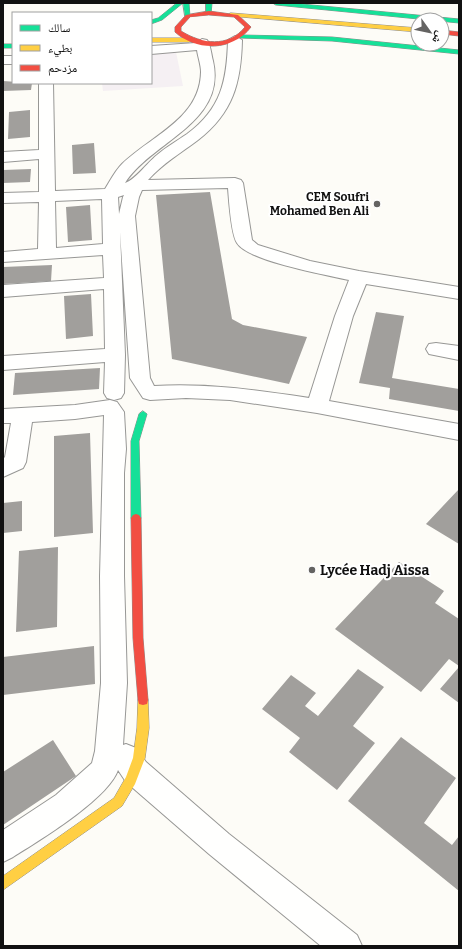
<svg xmlns="http://www.w3.org/2000/svg" width="462" height="949" font-family="Bitter,'Noto Naskh Arabic',serif">
<style>
.industrial{fill:#f5f0f3}
.building{fill:#a19f9c}
.lines{fill:none;stroke-linecap:round;stroke-linejoin:round}
.street-casing{stroke:#979795;stroke-width:2}
.fast-casing{stroke:#8e8d8b;stroke-width:1}
.slow-casing{stroke:#8e8d8b;stroke-width:1}
.jam-casing{stroke:#8e8d8b;stroke-width:1}
.street{fill:#fffffe;fill-rule:evenodd}
.fast{fill:#16e098;fill-rule:evenodd}
.slow{fill:#ffcf43;fill-rule:evenodd}
.jam{fill:#f24e42;fill-rule:evenodd}
.poi-dot{fill:#646362;stroke:#fff;stroke-width:1.5}
.labels{text-anchor:middle;dominant-baseline:central;stroke-width:4;stroke-linejoin:round;paint-order:stroke}
.far-poi-label{font-size:12px;font-weight:bold;fill:#111;stroke:#fff;text-anchor:end}
.poi-label{font-size:14px;font-weight:bold;fill:#111;stroke:#fff;text-anchor:start}
</style>
<rect width="100%" height="100%" fill="#fdfcf7"/>
<path class="industrial" d="M176,52L183,86L103,91L102,83H151V53Z"/>
<path class="building" d="M3,81L32,83L31,90L3,91Z
M30,110V137L8,139L9,112Z
M94,143L96,173L73,174L72,145Z
M31,169L30,182L3,183V170Z
M210,192L232,319L243,325L307,337L289,384L172,359L156,195Z
M90,205L92,240L68,242L66,207Z
M52,265L51,281L3,284V267Z
M91,294L93,336L66,339L64,296Z
M376,312L404,316L392,378L459,389V411L389,399L390,388L359,383Z
M100,368L99,389L13,395L15,373Z
M90,433L93,533L54,537V436Z
M459,489V544L426,524Z
M22,501V531L3,533V503Z
M58,547L57,627L16,632L19,551Z
M399,562L444,591L435,603L459,619V666L449,659L421,692L335,629Z
M94,646L95,684L3,695V657Z
M459,667V703L440,689Z
M358,669L384,687L353,726L375,743L337,790L289,752L300,738L262,709L291,675L316,693L305,706L318,716Z
M401,737L456,778L424,823L452,845L459,836V891L348,801Z
M53,740L76,776L3,825V772Z"/>
<g class="lines">
<defs>
<path id="street" d="M235,36L242,40C241,83 233,113 198,140C181,153 163,163 148,180L235,178L241,180L243,183L252,240L258,245L310,261L359,271L459,287V299L366,284L353,316L329,401L459,424V440L317,413L230,400L186,398L150,400L143,398L130,378L120,232L125,355L124,393L121,398L114,400L107,398L104,393L105,362L3,370V356L105,349L104,289L3,297V285L104,278L103,255L3,262V252L38,249L39,202L3,203V193L39,192V159L3,162V152L39,150V83H53L55,191L105,189C110,181 115,171 122,164C152,135 200,119 201,72C201,65 198,57 197,50L151,54V46L196,43L202,39L207,40C211,46 211,54 213,61C227,123 152,141 125,183C135,180 147,163 157,155C166,147 177,141 187,134C221,109 227,81 228,40ZM228,188C229,200 231,234 237,243C248,261 326,275 349,280L335,316L309,398C255,390 209,383 154,386L150,378L135,216L139,197L142,190ZM124,195L123,197L119,214L118,197ZM102,199L103,244L56,248L55,201Z
M3,56H13V64H3Z
M436,343L459,346V360L429,354L426,349L429,344Z
M110,400L117,402L124,412L126,449L124,473V576L127,683L123,745L126,744L136,748L146,762L229,834L357,935L362,946H321L209,854L126,782L118,770C108,799 40,840 13,857L3,862V830L56,795L92,763L95,751L101,683L100,576L104,415L75,419L32,422L26,462L23,468L3,477V459L5,457L11,423H3V409L75,405Z"/>
<path id="fast" d="M177,3H183L162,20L151,24V20L158,18Z
M183,3H189L190,17L185,16Z
M206,3H212L211,14L206,13Z
M273,3H291L459,19V23L276,5Z
M242,35L332,37L459,50V54L332,41L240,38V36Z
M3,44H13V48H3Z
M143,411L147,414L139,441L141,518L139,521H133L131,518V441L139,414Z"/>
<path id="slow" d="M231,13L418,28V32L229,16V14Z
M151,38H189L192,40L189,42H151Z
M143,695L147,696L148,700L149,728L145,758L135,784L122,806L3,890V876L114,798L126,777L133,758L137,728L138,700L139,696Z"/>
<path id="jam" d="M209,11L238,15L251,27C233,51 197,52 175,32V27L186,15ZM209,15L234,17L245,27C228,48 202,44 181,31V27L190,17Z
M442,30L459,32V36L442,34Z
M136,514L139,515L141,518L143,638L148,700L147,704L143,705L139,704L138,700L133,638L131,518L133,515Z"/>
</defs>
<use href="#street" class="street-casing"/>
<use href="#fast" class="fast-casing"/>
<use href="#slow" class="slow-casing"/>
<use href="#jam" class="jam-casing"/>
<use href="#street" class="street"/>
<use href="#fast" class="fast"/>
<use href="#slow" class="slow"/>
<use href="#jam" class="jam"/>
</g>
<g class="poi-dot">
<circle cx="377" cy="204" r="4"/>
<circle cx="312" cy="570" r="4"/>
</g>
<g class="labels">
<g class="far-poi-label">
<text x="369" y="197">CEM Soufri<tspan x="369" dy="14">Mohamed Ben Ali</tspan></text>
</g>
<g class="poi-label">
<text x="320" y="570">Lycée Hadj Aissa</text>
</g>
</g>
<rect width="462" height="949" fill="none" stroke="#111111" stroke-width="8"/>
<rect x="12" y="12" width="140" height="72" fill="#ffffff" stroke="#a0a0a0"/>
<rect x="20" y="25" width="20" height="6" fill="#16e098" stroke="#a0a0a0"/>
<text x="48" y="32" font-size="12" fill="#111111">سالك</text>
<rect x="20" y="45" width="20" height="6" fill="#ffcf43" stroke="#a0a0a0"/>
<text x="48" y="52" font-size="12" fill="#111111">بطيء</text>
<rect x="20" y="65" width="20" height="6" fill="#f24e42" stroke="#a0a0a0"/>
<text x="48" y="72" font-size="12" fill="#111111">مزدحم</text>
<g transform="translate(430 32) rotate(123)"><circle r="19" fill="#ffffff" stroke="#a0a0a0"/>
<path d="M0-3L7 15L0 10L-7 15Z" fill="#646362"/>
<text y="-6" font-size="11" font-weight="bold" text-anchor="middle" fill="#111111">ش</text>
</g>
</svg>
